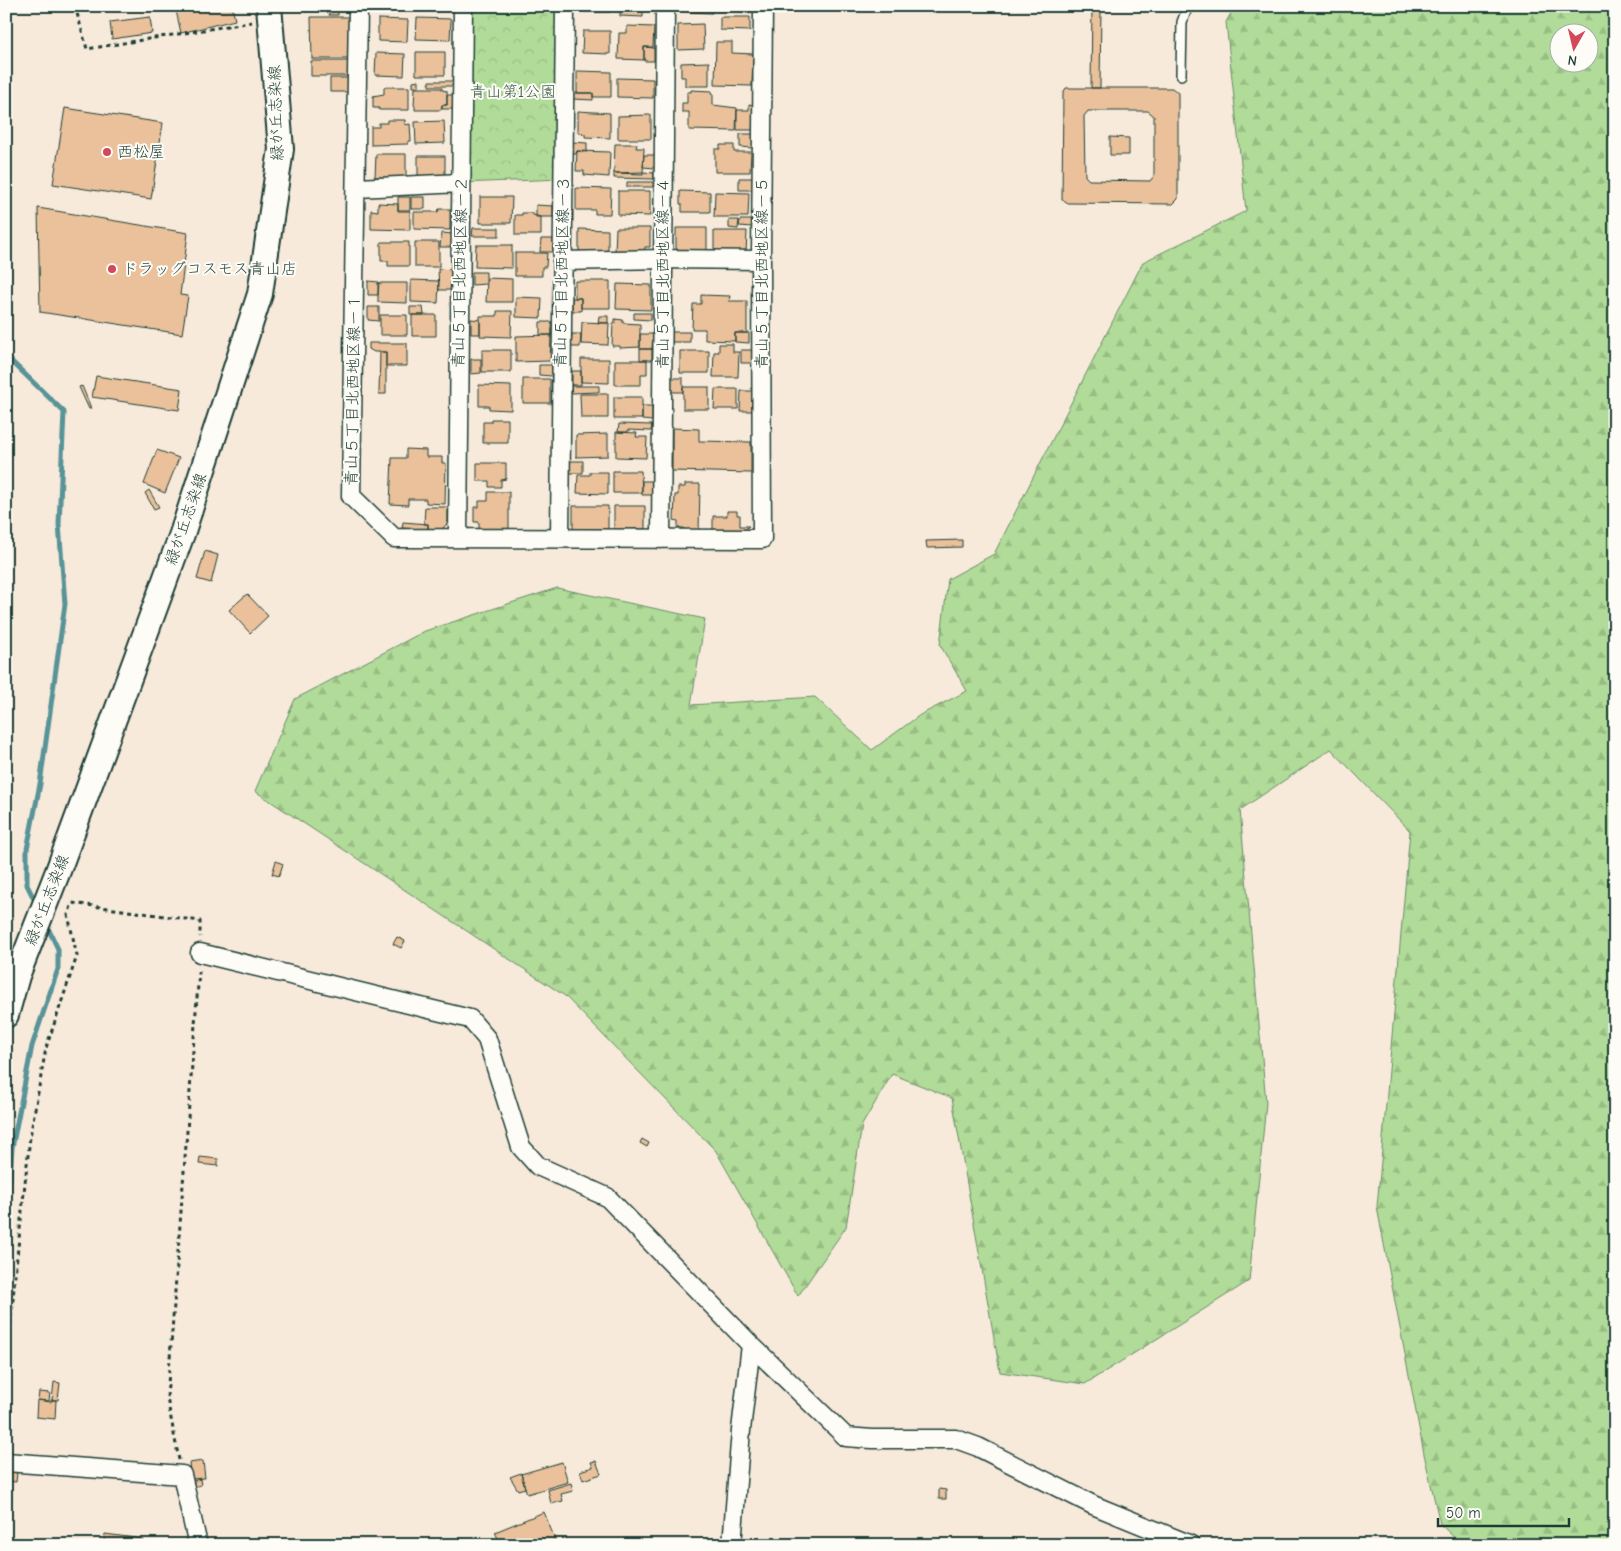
<svg xmlns="http://www.w3.org/2000/svg" width="1621" height="1551" font-family="'Comic Neue','Klee One',sans-serif">
<style>
.forest{fill:url(#forest-firs);stroke:#688c66;fill-rule:evenodd}
.park{fill:url(#park-crowns);stroke:#688c66}
.lines{fill:none;stroke-linecap:round;stroke-linejoin:round}
.stream{stroke:#589398;stroke-width:5}
.building{fill:#eac19a;stroke:#1f3d34;fill-rule:evenodd}
.lane-casing{stroke:#1f3d34;stroke-width:12}
.street-casing{stroke:#1f3d34;stroke-width:21}
.secondary-casing{stroke:#1f3d34;stroke-width:28}
.path{stroke:#1f3d34;stroke-width:3;stroke-dasharray:4 4;stroke-linecap:butt}
.lane{stroke:#fdfcf7;stroke-width:9}
.street{stroke:#fdfcf7;stroke-width:18}
.secondary{stroke:#fdfcf7;stroke-width:24}
.poi-dot{fill:#d1495b;stroke:#fdfcf7;stroke-width:2}
.labels{text-anchor:middle;dominant-baseline:central;stroke-width:4;stroke-linejoin:round;paint-order:stroke}
.park-label{font-size:16px;fill:#3c5d48;stroke:#fdfcf7}
.street-label{font-size:16px;fill:#1f3d34;stroke:#fdfcf7}
.poi-label{font-size:16px;fill:#1f3d34;stroke:#fdfcf7;text-anchor:start}
</style>
<defs>
<pattern id="forest-firs" width="22" height="20" patternUnits="userSpaceOnUse" patternTransform="scale(1.25)"><rect width="22" height="20" fill="#b1db98"/><path d="M5 1l3.5 6h-7zM16 11l3.5 6h-7z" fill="#98bd84"/></pattern>
<pattern id="park-crowns" width="20" height="18" patternUnits="userSpaceOnUse" patternTransform="scale(1.25)"><rect width="20" height="18" fill="#b1db98"/><path d="M2 6a3 3 0 1 1 6 0M12 15a3 3 0 1 1 6 0" fill="none" stroke="#98bd84"/></pattern>
</defs>
<rect width="100%" height="100%" fill="#f7eadb"/>
<filter id="ink" filterUnits="userSpaceOnUse"><feTurbulence type="fractalNoise" baseFrequency=".02" numOctaves="2"/><feDisplacementMap in="SourceGraphic" scale="10" xChannelSelector="R" yChannelSelector="G"/><feConvolveMatrix kernelMatrix="1 2 1 2 8 2 1 2 1" color-interpolation-filters="sRGB"/></filter>
<g filter="url(#ink)">
<path class="forest" d="M1235,6H1615V1545H1462L1440,1524L1424,1454L1377,1207L1410,831L1331,749L1240,810L1266,1103L1249,1281L1085,1384L1000,1372L952,1098L892,1074L862,1125L846,1227L798,1296L716,1151L565,996L255,791L295,699L425,631L557,588L705,619L691,705L815,697L872,750L920,715L967,691L940,645L948,579L994,554L1143,262L1246,211L1226,22ZM1558,32H1588V62H1558Z"/>
<path class="park" d="M463,6H565L563,179L461,183Z"/>
<g class="lines">
<path class="stream" d="M6,356L64,412L59,524L65,604L40,784L27,849V885L37,905
M6,1231L12,1148L32,1046L58,969V949L46,924"/>
</g>
<path class="building" d="M175,6H232L235,20L181,33Z
M329,6H338V15H329Z
M384,6H408V9L384,8Z
M414,6H441V9H414Z
M584,6H610V12H584Z
M620,6H643V17L620,16Z
M676,6H712V13L688,12V9H676Z
M718,6H752L751,12L718,11Z
M1092,6H1101L1100,88H1091Z
M150,17L152,33L112,39L110,22Z
M311,17H349L348,59H312Z
M720,17H750V31L720,30Z
M417,18L451,19L450,40L416,39Z
M378,19L408,20L407,42L378,41Z
M703,24L704,49L678,50V25Z
M627,26L654,27L653,47H644V60L618,59L619,33H627Z
M583,31H610V54L582,53Z
M716,42H732V53L753,54L752,86L715,85Z
M644,47L654,48V61H644Z
M416,52H445V75H416Z
M376,53L405,54L404,76L375,75Z
M311,61H349V76H311Z
M709,62V86H685V77H681V63Z
M577,71L611,72V97H593V93H577Z
M330,78H348V92H330Z
M617,78L653,79V98L617,97Z
M419,80V87H413V81Z
M429,81H455V86H429Z
M384,87H409V110H379V108H373V96L384,94Z
M415,88H442V90L447,91V105H442L441,110H415V106L414,105Z
M1066,88H1172L1178,93V199L1173,204L1068,203L1062,199L1063,93ZM1088,111H1148L1154,116V176L1150,181L1089,180L1085,176L1084,116Z
M691,90L712,91L711,94H713V105L737,108L736,131L689,130V112H682V103H687V92H691Z
M573,93H593V100L573,99Z
M447,95H455L454,109H442V105H447Z
M749,104L753,105V130H737V110H749Z
M65,108L163,123L151,199L53,184Z
M578,111L610,113V138L585,137V134L578,133Z
M651,115V139H618V116Z
M387,120H405V125L410,124L411,141H408V144L371,145V127H379V123H387Z
M444,121L445,143L416,144L415,122Z
M740,134H753V148L740,147Z
M1110,137L1129,138V155H1110Z
M572,142L587,143V152L577,151L576,154H572Z
M615,144H637L636,148H644L643,174L614,173Z
M720,145H734V152H751L750,172H715V149H720Z
M577,151L610,152L609,177L584,175V171H576Z
M376,154H406V178L375,177Z
M644,155H655V168L643,167Z
M418,156H445V178L418,177Z
M643,172L654,173V179L614,178V173Z
M739,178H754V190H739Z
M627,182H653V187H627Z
M576,188L611,189L610,214H595V210H576Z
M618,191H650V216L618,215Z
M680,191L710,192V212H682V204H680Z
M715,192L749,193L748,217H714Z
M398,197H410V210H398Z
M411,197H425V209H411Z
M480,197H512L511,223H480Z
M378,203L398,204V211H410V230L371,229V210L378,211Z
M536,205L553,206V217H536Z
M38,208L188,233L180,295L188,296L182,334L40,312Z
M439,209H450V230L414,229V212H438Z
M522,213H533V215L541,217V235H515V215H522Z
M729,220H739L738,229L729,228Z
M740,220H753L752,227L739,226Z
M473,228H499V236H472Z
M616,228H650V247H645L644,254L615,253Z
M676,228H707V250H702V255H682V250H676Z
M579,229L608,230V254L579,253Z
M714,231H747L746,254H714Z
M441,233L453,234V247H440Z
M541,239H553V252H540Z
M381,242H409V266H388V261H381Z
M415,242H439V267H415Z
M476,245H512V268L475,267Z
M515,253H547L546,267H542V276H515Z
M438,269L453,270V290H439Z
M472,272H486V284L472,285Z
M487,278L512,279V302H486Z
M411,280L439,281L438,303L411,302Z
M368,281L379,282L378,295H368Z
M575,281H610V308H581V298H575Z
M378,283H407V303L378,302Z
M617,284L651,285V310L616,309Z
M701,295L730,296L729,301H747V333H735V341L705,340V329H692L693,304H701Z
M516,297L542,298L541,318L516,317Z
M572,298H581V311H572Z
M368,307H379V321L368,320Z
M410,307H423L424,315H410Z
M497,311H512L511,337L480,336V316H497Z
M634,313H651V320L634,319Z
M380,315H407V335H380Z
M412,315H436V336H412Z
M599,316H608V323H598Z
M471,319L480,320V334H471Z
M615,319L623,320V323L640,324V347L620,348V346H612L613,323H615Z
M540,322H552V335H540Z
M582,322L609,323L608,345L581,344Z
M672,332H690V342H672Z
M735,333H749V343L735,342Z
M572,334H581L580,347H571Z
M640,334H653L652,349H640Z
M551,335L550,361L516,362V336Z
M369,343H407V366H386V352H374L369,349Z
M719,344H733V352H739L738,377H713L714,352H719Z
M640,349H652V360H640Z
M482,350H511V372H482Z
M741,350H753V363H741Z
M680,351H709V373H680Z
M380,352H386V394H379Z
M471,359H481V373L471,374Z
M581,359H609V383L581,382Z
M615,360H647V374H641V385H615Z
M539,365H552V376L539,375Z
M572,371H581V385H572Z
M96,376L182,389L179,410L92,397Z
M671,378H683V392H671Z
M523,379H550V403H523Z
M479,385L511,386V410L489,409V406H479Z
M82,386L91,408L89,409L79,387Z
M571,386H599V392L572,393Z
M683,387H709V409H683Z
M715,389H738V409H714Z
M741,391H752V411H740Z
M580,394H608V418H581Z
M614,397H642V419H614Z
M642,406H652V421L642,420Z
M491,419H508V443H483V422H491Z
M619,424L652,425L651,431L628,430V432H618Z
M672,428L699,429V441L751,442V473L672,471Z
M616,432L637,433L636,437H647L646,458L616,457Z
M608,434V456L576,457V435Z
M406,449L426,450V457H442V463H446L445,504L426,503V499H408V505L390,504L392,458H406Z
M157,450L179,458L165,493L144,484Z
M570,461H583V473H570Z
M477,463H506V479L501,480V487H489V481H477Z
M613,471H641L642,493H613Z
M590,472H608V494L577,493L578,475H590Z
M642,481H652V495H642Z
M685,484H700L699,533H684V528H678V521L674,520L675,495H678V487H685Z
M149,490L159,507L154,509L145,493Z
M488,492H509V529H479V522H474V507H479V501H488Z
M573,506H608V529H573Z
M614,506H645V529H614Z
M425,507H448V523L441,530H428V524H424Z
M727,511H737V515H740V526H749L741,533H713V516H727Z
M403,522L428,524V530L402,528Z
M962,540V547L927,548L926,541Z
M205,551L218,555L211,583L197,579Z
M247,594L268,616L250,633L229,610Z
M276,861L283,864L279,876L272,874Z
M397,937L405,941L401,948L393,944Z
M642,1139L649,1143L647,1147L640,1143Z
M200,1157L218,1159V1166L199,1164Z
M54,1382L60,1383L58,1400H52Z
M39,1392L50,1393L49,1401L38,1400Z
M37,1400L51,1402V1400H56L55,1419L36,1417Z
M203,1461L205,1478L191,1479L189,1463Z
M596,1461L601,1474L583,1480L580,1471L593,1467L591,1462Z
M562,1462L568,1482L527,1494L521,1474Z
M8,1471L17,1473L16,1482L7,1481Z
M521,1473L525,1488L518,1490L510,1477Z
M200,1479L201,1485L193,1487L192,1481Z
M571,1483L573,1491L561,1494L563,1501L551,1504L548,1490Z
M939,1489L946,1490V1499H939Z
M544,1512L556,1542L550,1545H501L495,1532Z
M105,1534L143,1539L142,1545H103Z
M8,1537L36,1542L35,1545H7Z"/>
<g class="lines">
<defs>
<path id="lane" d="M1181,75L1182,22L1188,6"/>
<path id="street" d="M358,6L351,496L394,538L762,539L761,260L763,6
M357,188L461,183
M562,261L663,259L761,260
M458,538L463,6
M560,538L565,6
M661,539L665,6
M200,953L470,1019L487,1039L521,1147L538,1166L607,1197L751,1345L846,1437L872,1439H956L978,1447L1093,1505L1191,1545
M6,1462L182,1475L198,1545
M732,1545L741,1430L751,1345"/>
<path id="secondary" d="M6,1015L17,976L58,871L182,534L260,294L281,149L269,6"/>
</defs>
<use href="#lane" class="lane-casing"/>
<use href="#street" class="street-casing"/>
<use href="#secondary" class="secondary-casing"/>
<path class="path" d="M75,6L87,49L252,22
M6,1381L15,1275L30,1137L46,1048L77,956L68,915L72,903L200,921V937
M179,1460L167,1398L199,971"/>
<use href="#lane" class="lane"/>
<use href="#street" class="street"/>
<use href="#secondary" class="secondary"/>
</g>
</g>
<g class="poi-dot">
<circle cx="107" cy="152" r="5"/>
<circle cx="112" cy="269" r="5"/>
</g>
<g class="labels">
<g class="park-label">
<text x="513" y="92">青山第1公園</text>
</g>
<g class="street-label">
<text transform="translate(276 113) rotate(-92)">緑が丘志染線</text>
<text transform="translate(460 272) rotate(-89)">青山５丁目北西地区線ー２</text>
<text transform="translate(562 272) rotate(-89)">青山５丁目北西地区線ー３</text>
<text transform="translate(663 273) rotate(-90)">青山５丁目北西地区線ー４</text>
<text transform="translate(762 273) rotate(-90)">青山５丁目北西地区線ー５</text>
<text transform="translate(353 390) rotate(-89)">青山５丁目北西地区線ー１</text>
<text transform="translate(186 519) rotate(-71)">緑が丘志染線</text>
<text transform="translate(47 900) rotate(-69)">緑が丘志染線</text>
</g>
<g class="poi-label">
<text x="117" y="152">西松屋</text>
<text x="122" y="269">ドラッグコスモス青山店</text>
</g>
</g>
<rect width="1621" height="1551" fill="none" stroke="#fdfcf7" stroke-width="25"/>
<rect x="12" y="12" width="1596" height="1526" fill="none" stroke="#1f3d34" stroke-width="2" filter="url(#ink)"/>
<g transform="translate(1574 48) rotate(188)"><circle r="24" fill="#fdfcf7" stroke="#a4b0a9"/>
<path d="M0-4L9 19L0 12L-9 19Z" fill="#d1495b"/>
<text y="-8" font-size="14" font-weight="bold" text-anchor="middle" fill="#1f3d34">N</text>
</g>
<path d="M1438 1518v8h131v-8" fill="none" stroke="#1f3d34" stroke-width="2.5"/>
<text x="1446" y="1518" font-size="15" fill="#1f3d34" stroke="#fdfcf7" stroke-width="4" paint-order="stroke">50 m</text>
</svg>
